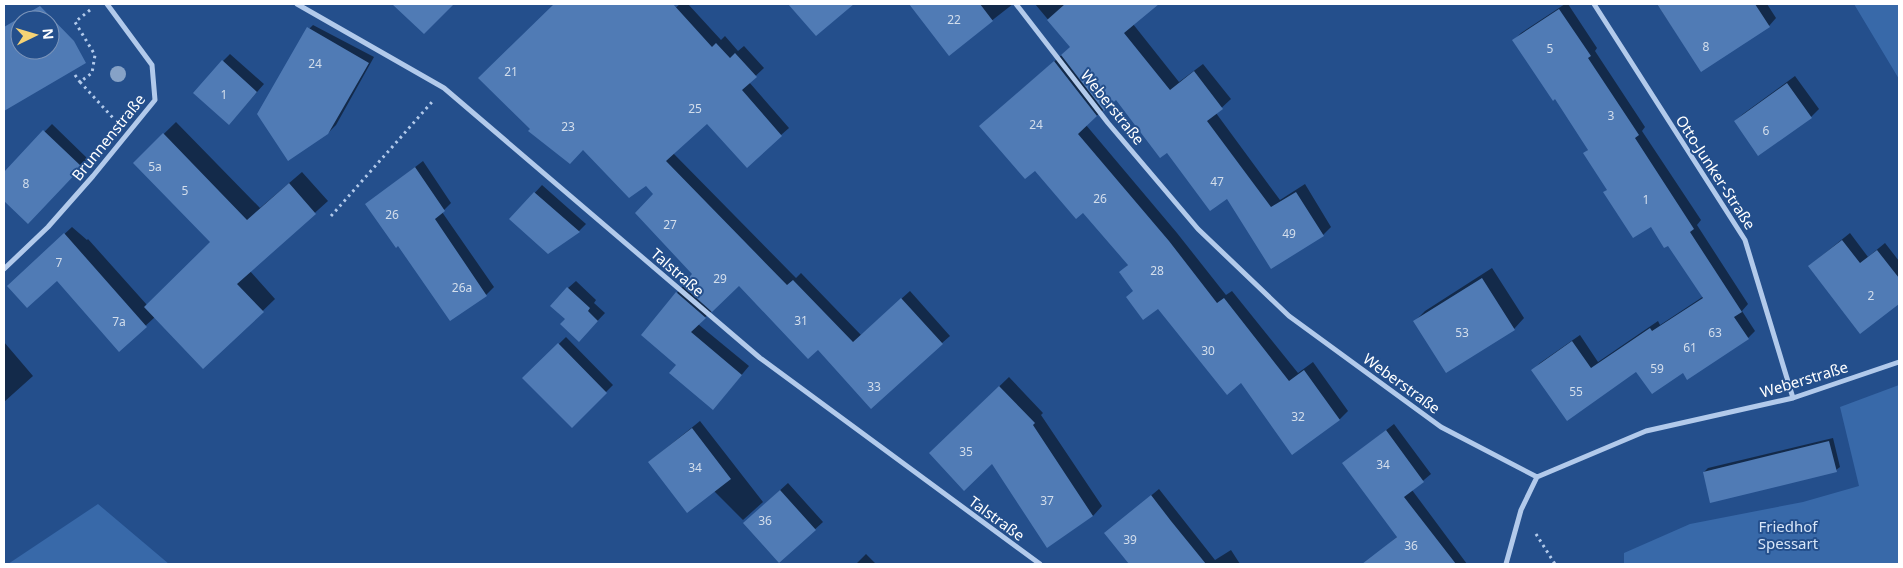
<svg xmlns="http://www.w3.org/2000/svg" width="1903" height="568" font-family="'Noto Sans',sans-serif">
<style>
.green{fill:#3869a9}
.shadow{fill:#0007}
.building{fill:#507bb5;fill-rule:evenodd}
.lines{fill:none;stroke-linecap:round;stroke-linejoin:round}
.path{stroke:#b2caeb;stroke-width:3;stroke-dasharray:2.5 4;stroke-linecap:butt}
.minor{stroke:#b2caeb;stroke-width:5}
.tree{fill:#86a2c7}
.labels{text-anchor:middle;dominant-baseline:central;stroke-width:4;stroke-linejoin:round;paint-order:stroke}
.number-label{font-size:12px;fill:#d3deec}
.street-label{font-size:15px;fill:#fff;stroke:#244f8c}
.park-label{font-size:15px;fill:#d7e5f8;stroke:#244f8c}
</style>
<rect width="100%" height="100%" fill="#244f8c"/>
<path class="green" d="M1854,4H1899V79Z
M1899,385V564H1624V553L1690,524L1803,502L1859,486L1840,407Z
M98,504L169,564H8Z"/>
<path class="shadow" d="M394,4H452L424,33Z
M556,4H650L663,19L680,4H688L721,40L725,36L738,51L744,46L764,68L749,82L789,128L781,135L707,122L673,153L796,278L801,273L861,335L910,291L950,336L942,343L818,348L739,285L698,324L749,366L713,409L678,365L677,293L693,274L655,194L646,184L584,149L531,129L479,78Z
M793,4H852L816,34L791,5Z
M911,4H1013L949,54Z
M1035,4H1157L1133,24L1179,82L1203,64L1231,99L1216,113L1280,200L1305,184L1331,227L1323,235L1227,197L1167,151L1116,99L1086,125L1177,233L1226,295L1232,291L1298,373L1313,362L1348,411L1340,419L1292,453L1241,381L1158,307L1134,290L1120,273L1129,264L1083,211L989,118L1071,47Z
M1565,4H1568L1597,48L1595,51L1645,127L1642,131L1701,220L1697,225L1748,304L1742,311L1755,331L1748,338L1683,371L1533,370L1540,363L1580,335L1598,362L1658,321L1660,325L1704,296L1668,244L1651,225L1608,189L1585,153L1589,149L1555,97L1514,40L1521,33Z
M1657,4H1767L1776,18L1769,26L1701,70Z
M313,25L374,57L336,125L328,133L305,33Z
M4,30L20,42V50H30L54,80L4,110Z
M230,54L264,84L236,116L223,61Z
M1795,76L1819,109L1811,117L1758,154L1735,121L1743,114Z
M176,122L260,208L302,172L328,201L250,271L275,299L203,368L155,317L119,350L57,279L19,276L72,227L87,240L88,239L147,305L212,242L134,163Z
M52,124L88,159L49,200L20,157Z
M423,161L451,203L442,212L494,287L486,295L450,319L398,244L367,204Z
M542,185L586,224L579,231L548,252L511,219Z
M1850,233L1868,257L1885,243L1899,261V302L1860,332L1809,266Z
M1492,268L1524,318L1514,329L1415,321L1425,311Z
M576,281L596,300L594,303L605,313L587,332L567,319L568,288Z
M566,337L613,385L572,426L524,378Z
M4,342L33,376L4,402Z
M1009,377L1043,413L1041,415L1102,506L1093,516L992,462L930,453Z
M700,421L763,502L743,520L713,490L649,462Z
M1394,424L1431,474L1412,490L1467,564H1376L1372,558L1398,536L1344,463Z
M1833,438L1840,467L1836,470L1704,472L1708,468Z
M788,483L823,522L781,560L752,516Z
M1159,489L1215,560L1231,550L1240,564H1131L1106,533Z
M866,554L876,564H856Z"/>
<path class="building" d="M392,4H454L424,34Z
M554,4H673L712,47L716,43L730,58L735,53L757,77L742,90L782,136L747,168L707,124L666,161L787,285L793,280L853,342L901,298L943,344L871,409L818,350L808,359L739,286L712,312L682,285L692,274L635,213L653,194L646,186L629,198L583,150L570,164L528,131L530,129L478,78Z
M788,4H854L816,36Z
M909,4H980L993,21L949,56Z
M1065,4H1159L1124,33L1170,90L1194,71L1223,109L1207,121L1271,207L1296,192L1324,236L1271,269L1227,199L1210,211L1167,153L1160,158L1116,100L1104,111L1061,55L1070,47L1047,20Z
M1657,4H1755L1770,27L1701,72Z
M40,6L74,41L86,63L4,111V27ZM20,20H50V50H20Z
M1559,9L1591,56L1588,58L1639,135L1635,138L1694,229L1690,232L1742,312L1734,317L1749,339L1687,380L1683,373L1652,394L1636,372L1567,421L1531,370L1572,341L1591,368L1650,328L1652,331L1703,298L1668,246L1664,248L1651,227L1633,238L1603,192L1607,190L1583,153L1588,150L1555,99L1553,101L1512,40Z
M307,27L369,63L328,134L288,161L257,114Z
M222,60L257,92L229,125L193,93Z
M1054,61L1097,116L1078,134L1169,241L1217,303L1224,298L1289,381L1304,370L1340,420L1292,455L1241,383L1227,395L1158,309L1143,320L1126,297L1133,291L1119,272L1128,265L1083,213L1076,219L1035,171L1025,179L979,126Z
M1787,83L1812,118L1758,156L1734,121Z
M43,130L82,167L28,224L4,201V172Z
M163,133L247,220L289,183L316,214L237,284L264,312L203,369L144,307L210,242L133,163Z
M415,167L445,211L435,219L487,296L450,321L398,246L396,248L365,204Z
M534,192L580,232L548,254L509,219Z
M64,233L147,327L119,352L57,281L27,308L7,286Z
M1842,240L1860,263L1877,250L1899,278V304L1860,334L1808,266Z
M1482,278L1515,330L1446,373L1413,321Z
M567,287L590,308L588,311L598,321L579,342L560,324L565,319L550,306Z
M676,292L706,318L691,332L742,375L713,410L669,373L676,365L641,335Z
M558,343L607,393L572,428L522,378Z
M999,386L1035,423L1033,425L1093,516L1047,548L992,464L964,491L929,453Z
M692,428L731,479L687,513L648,462Z
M1386,430L1424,482L1404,497L1456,564H1362L1397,537L1342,463Z
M1829,441L1837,472L1710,503L1703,472Z
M780,490L816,530L779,563L743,523Z
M1151,495L1171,521L1206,564H1129L1104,533Z"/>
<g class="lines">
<path class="path" d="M90,10L75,22L95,55L92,73L80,82L114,119
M75,75L80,82
M331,216L432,102
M1536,534L1555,564"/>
<path class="minor" d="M297,4L444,88L760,358L1040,564
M1016,4L1108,123L1198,229L1289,316L1441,427L1537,477
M1594,4L1745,240L1793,398
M4,269L48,227L93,176L155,100L152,65L107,4
M1537,477L1646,431L1793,398L1899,362
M1506,564L1521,510L1537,477"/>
</g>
<circle class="tree" cx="118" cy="74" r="8"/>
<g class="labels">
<g class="number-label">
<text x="954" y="19">22</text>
<text x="1706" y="46">8</text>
<text x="1550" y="48">5</text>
<text x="315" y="63">24</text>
<text x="511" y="71">21</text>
<text x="224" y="94">1</text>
<text x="695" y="108">25</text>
<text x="1611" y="115">3</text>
<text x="1036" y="124">24</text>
<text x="568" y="126">23</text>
<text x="1766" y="130">6</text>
<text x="155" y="166">5a</text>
<text x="1217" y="181">47</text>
<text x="26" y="183">8</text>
<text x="185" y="190">5</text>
<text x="1100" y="198">26</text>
<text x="1646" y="199">1</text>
<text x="392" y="214">26</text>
<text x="670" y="224">27</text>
<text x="1289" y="233">49</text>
<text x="59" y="262">7</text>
<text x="1157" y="270">28</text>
<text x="720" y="278">29</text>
<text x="462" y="287">26a</text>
<text x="1871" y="295">2</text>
<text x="801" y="320">31</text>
<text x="119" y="321">7a</text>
<text x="1462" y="332">53</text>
<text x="1715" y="332">63</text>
<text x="1690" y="347">61</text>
<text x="1208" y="350">30</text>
<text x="1657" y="368">59</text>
<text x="874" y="386">33</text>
<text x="1576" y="391">55</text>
<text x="1298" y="416">32</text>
<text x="966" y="451">35</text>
<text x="1383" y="464">34</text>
<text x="695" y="467">34</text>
<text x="1047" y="500">37</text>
<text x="765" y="520">36</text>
<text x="1130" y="539">39</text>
<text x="1411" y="545">36</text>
</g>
<g class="street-label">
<text transform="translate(1113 107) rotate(51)">Weberstraße</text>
<text transform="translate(108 137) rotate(-51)">Brunnenstraße</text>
<text transform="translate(1716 172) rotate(57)">Otto-Junker-Straße</text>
<text transform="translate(678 272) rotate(41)">Talstraße</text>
<text transform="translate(1804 379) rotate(-17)">Weberstraße</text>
<text transform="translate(1402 383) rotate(36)">Weberstraße</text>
<text transform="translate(997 518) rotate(36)">Talstraße</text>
</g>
<g class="park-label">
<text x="1788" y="526">Friedhof<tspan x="1788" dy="17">Spessart</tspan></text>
</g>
</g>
<rect width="1903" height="568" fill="none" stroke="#ffffff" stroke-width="10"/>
<g transform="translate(35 35) rotate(85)"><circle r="24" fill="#244f8c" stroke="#7c95ba"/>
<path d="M0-4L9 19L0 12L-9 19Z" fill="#f6d375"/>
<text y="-8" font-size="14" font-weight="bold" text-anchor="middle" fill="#ffffff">N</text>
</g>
</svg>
